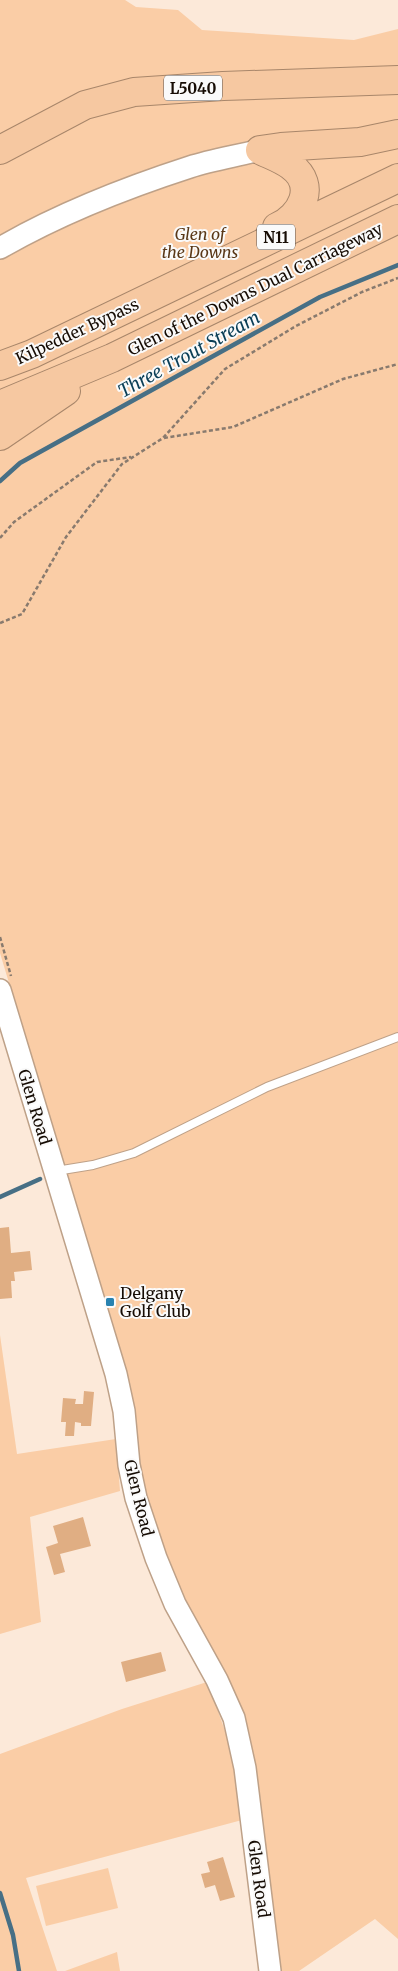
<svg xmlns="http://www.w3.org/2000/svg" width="398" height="1971" font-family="Merriweather,serif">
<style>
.green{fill:#facda6}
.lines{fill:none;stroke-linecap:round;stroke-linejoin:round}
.stream{stroke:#476f85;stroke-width:4.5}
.building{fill:#e0ae83}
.lane-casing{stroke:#bea188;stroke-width:10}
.secondary-casing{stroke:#bea188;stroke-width:24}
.highway-casing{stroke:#a8866a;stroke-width:30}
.path{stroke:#887a6e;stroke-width:2.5;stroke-dasharray:4 2.5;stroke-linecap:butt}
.lane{stroke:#fff;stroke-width:8}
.secondary{stroke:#fff;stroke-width:21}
.highway{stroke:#f6c8a1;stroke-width:28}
.poi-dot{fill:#2882b0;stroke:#fafafa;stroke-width:2}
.labels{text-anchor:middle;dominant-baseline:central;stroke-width:4;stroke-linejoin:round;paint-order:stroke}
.shield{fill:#fafafa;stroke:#5a534e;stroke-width:1}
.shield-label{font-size:15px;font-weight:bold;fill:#160c04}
.park-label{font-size:16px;font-style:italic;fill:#5a3817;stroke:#fafafa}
.street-label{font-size:16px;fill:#160c04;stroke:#fafafa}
.poi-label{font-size:16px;fill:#160c04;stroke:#fafafa;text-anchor:start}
.water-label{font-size:18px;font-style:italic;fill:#0a3e56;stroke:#fafafa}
</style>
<rect width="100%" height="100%" fill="#fce9d9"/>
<path class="green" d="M0,0H125L136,7L178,10L202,30L354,40L398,29V1939L375,1919L299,1971H275L256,1802L144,1496L72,1193L0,953Z
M0,1335L17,1454L116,1439L120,1491L30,1517L41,1622L0,1634Z
M207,1682L212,1694L239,1771L242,1820L26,1878L57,1971H0V1754L122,1709Z
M108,1868L118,1908L46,1926L36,1886Z
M117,1952L120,1971H65Z"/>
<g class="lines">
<path class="stream" d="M0,481L20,463L320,297L398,265
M0,1197L40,1179
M0,1893L13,1935L19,1971"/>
</g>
<path class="building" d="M9,1227L11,1253L30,1251L32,1270L14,1272L15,1281H11L12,1298L0,1299V1228Z
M84,1391L94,1392L91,1426H81V1423L75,1422L74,1436H65L66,1422H61L63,1398L76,1399L75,1404H83Z
M83,1517L91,1546L60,1554L65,1572L54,1575L46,1547L58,1543L53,1526Z
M161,1652L166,1671L126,1682L121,1662Z
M223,1857L235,1897L220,1901L215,1885L205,1888L201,1874L210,1872L207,1862Z"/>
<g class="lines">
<defs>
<path id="lane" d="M56,1171L93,1165L134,1153L267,1087L398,1037"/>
<path id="secondary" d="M0,248C59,214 125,188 190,167C212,160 237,156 260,150
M0,990L116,1374L124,1411L129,1465L136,1498L156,1558L175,1604L217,1680L234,1718L245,1768L270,1971"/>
<path id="highway" d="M0,150L85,105L134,92L223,86L398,80
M260,150C270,155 282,159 291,166C318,185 301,217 277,227
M260,150L281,147L360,142L398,134
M0,366L32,354L398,178
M0,405L112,358L398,219
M0,436L66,391"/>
</defs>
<use href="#lane" class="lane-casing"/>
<use href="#secondary" class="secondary-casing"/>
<use href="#highway" class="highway-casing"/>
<path class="path" d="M164,438L233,427L343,379L398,364
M0,538L14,522L97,462L131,457
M0,623L22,614L66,537L122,464L163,438L225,369L296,326L362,292L398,278
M0,937L11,976"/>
<use href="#lane" class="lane"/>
<use href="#secondary" class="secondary"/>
<use href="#highway" class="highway"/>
</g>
<rect class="poi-dot" x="105" y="1297" width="10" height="10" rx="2.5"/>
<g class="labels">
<g class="shield">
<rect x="164" y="75.5" width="58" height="25" rx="4"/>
<rect x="257" y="224.5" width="38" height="25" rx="4"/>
</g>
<g class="shield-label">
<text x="193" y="88">L5040</text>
<text x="276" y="237">N11</text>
</g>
<g class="park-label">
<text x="200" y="234">Glen of<tspan x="200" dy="18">the Downs</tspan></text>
</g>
<g class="street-label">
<text transform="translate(255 289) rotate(-26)">Glen of the Downs Dual Carriageway</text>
<text transform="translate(77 331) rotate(-25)">Kilpedder Bypass</text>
<text transform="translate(35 1107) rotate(73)">Glen Road</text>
<text transform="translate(139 1498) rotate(76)">Glen Road</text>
<text transform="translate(259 1879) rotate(82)">Glen Road</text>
</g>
<g class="poi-label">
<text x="120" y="1293">Delgany<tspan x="120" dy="18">Golf Club</tspan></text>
</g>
<g class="water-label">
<text transform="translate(189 354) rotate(-29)">Three Trout Stream</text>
</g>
</g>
</svg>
